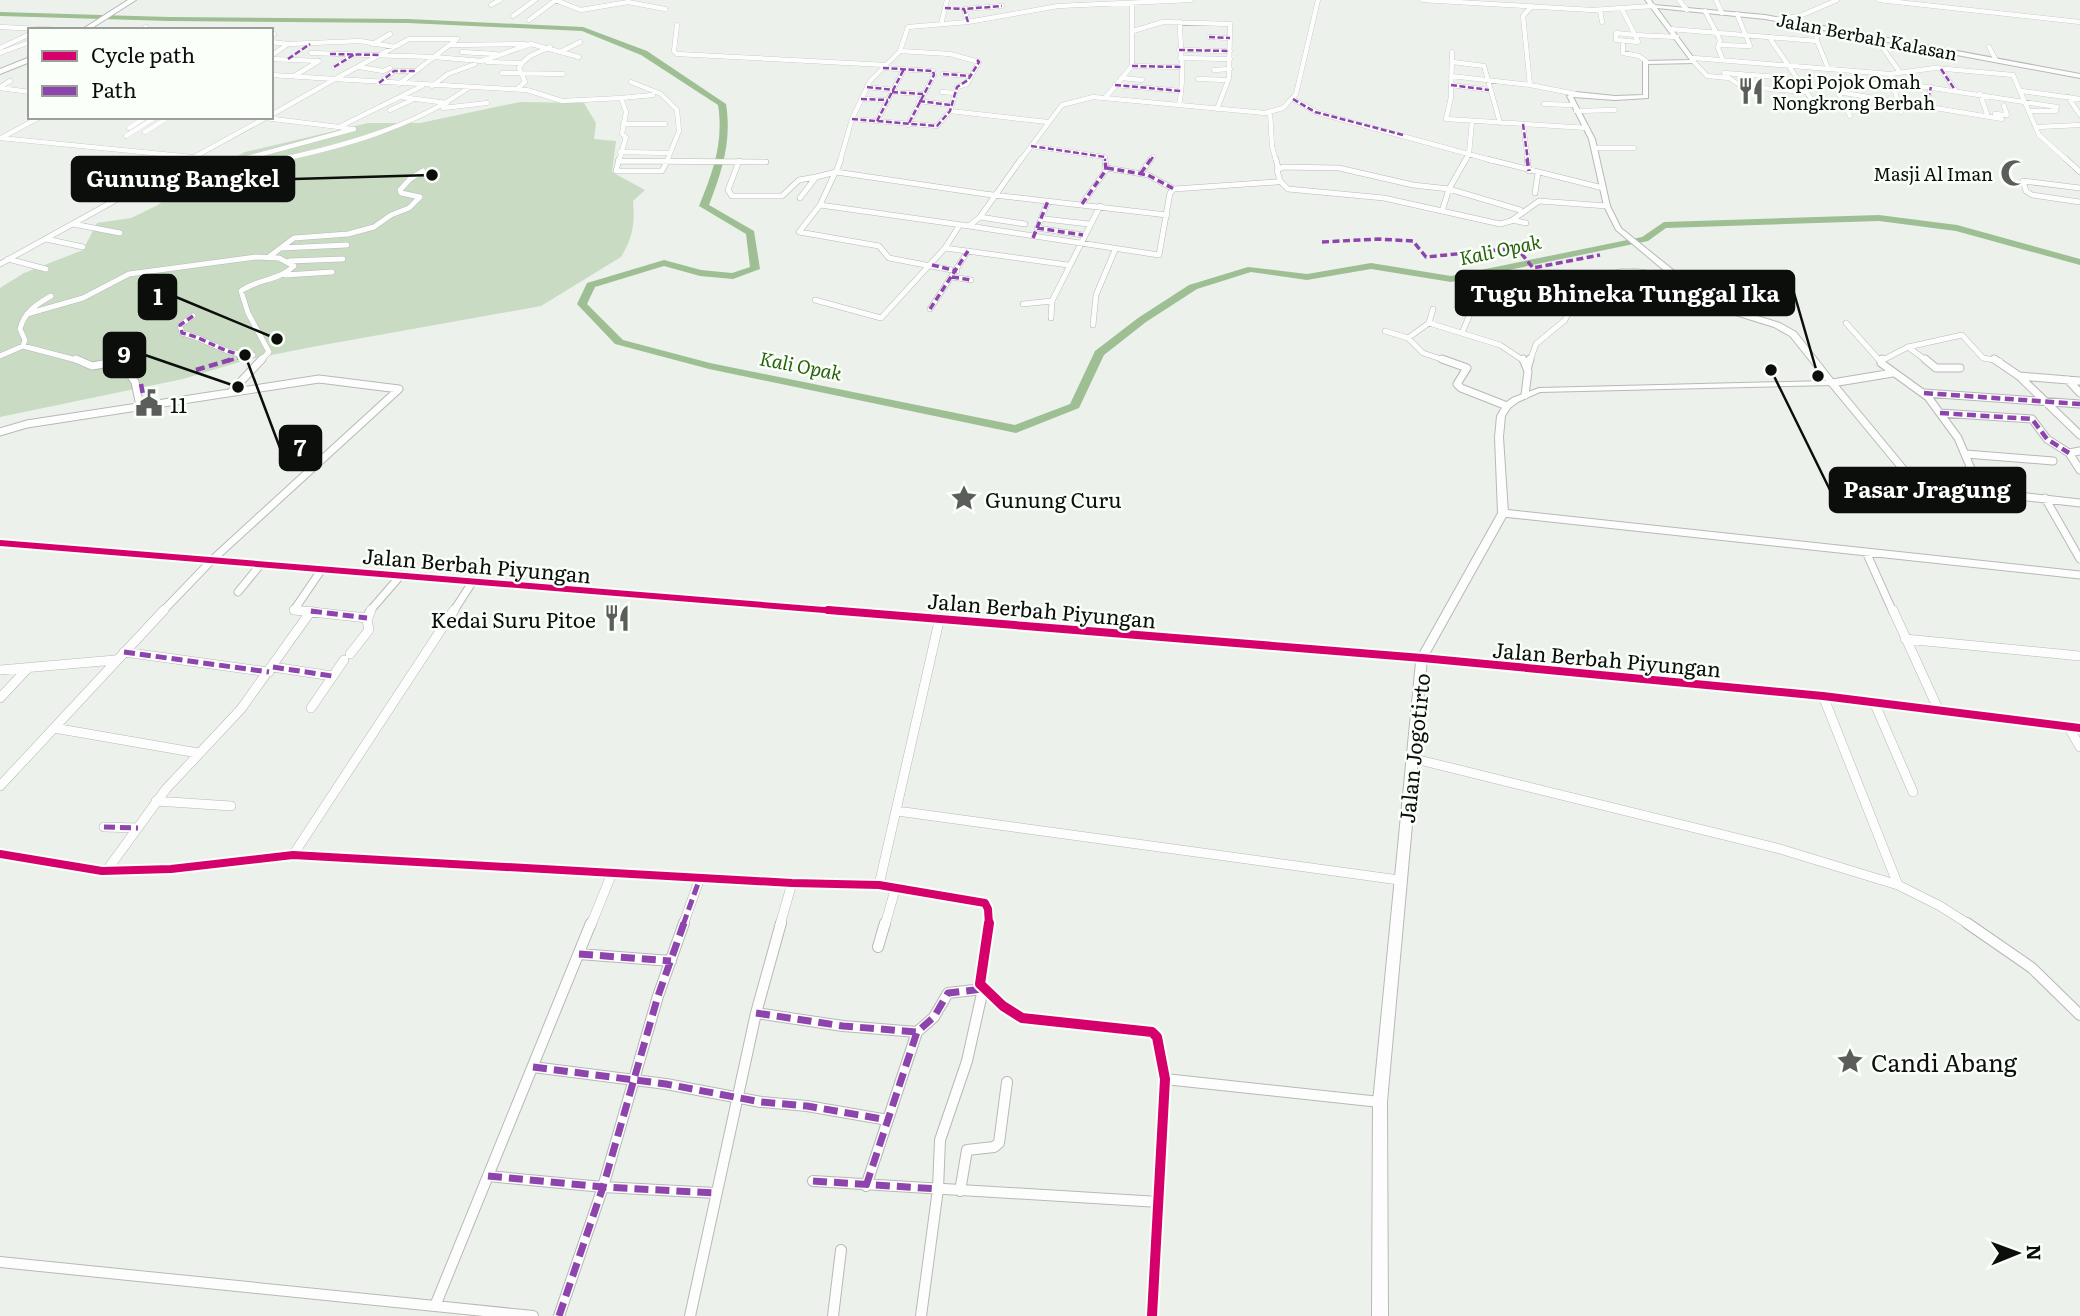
<svg xmlns="http://www.w3.org/2000/svg" width="2080" height="1316" font-family="Literata,serif">
<style>
.green{fill:#c9dcc3}
.lines{fill:none;stroke-linecap:round;stroke-linejoin:round}
.river{fill:#9ebf93;fill-rule:evenodd}
.minor-far4-casing{stroke:#b7b9b6;stroke-width:5}
.minor-far3-casing{stroke:#b7b9b6;stroke-width:6}
.minor-far2-casing{stroke:#b7b9b6;stroke-width:9}
.minor-far1-casing{stroke:#b7b9b6;stroke-width:10}
.minor-casing{stroke:#b7b9b6;stroke-width:12}
.tertiary-casing{stroke:#b7b9b6;stroke-width:2}
.trunk-casing{stroke:#b7b9b6;stroke-width:2}
.minor-far4{stroke:#fcfdfc;stroke-width:4.5}
.minor-far3{stroke:#fcfdfc;stroke-width:5}
.minor-far2{stroke:#fcfdfc;stroke-width:7}
.minor-far1{stroke:#fcfdfc;stroke-width:9}
.minor{stroke:#fcfdfc;stroke-width:10}
.tertiary{fill:#fcfdfc;fill-rule:evenodd}
.trunk{fill:#fcfdfc;fill-rule:evenodd}
.quiet-far4{stroke:#8e44ad;stroke-width:2.5;stroke-dasharray:6 2.5;stroke-linecap:butt}
.quiet-far3{stroke:#8e44ad;stroke-width:3.5;stroke-dasharray:7 3.5;stroke-linecap:butt}
.quiet-far2{stroke:#8e44ad;stroke-width:4.5;stroke-dasharray:9 4.5;stroke-linecap:butt}
.quiet-far1{stroke:#8e44ad;stroke-width:5;stroke-dasharray:11 5;stroke-linecap:butt}
.quiet{stroke:#8e44ad;stroke-width:7;stroke-dasharray:14 7;stroke-linecap:butt}
.cycleway-far2-casing{stroke:#fafff9;stroke-width:10}
.cycleway-far1-casing{stroke:#fafff9;stroke-width:12}
.cycleway-casing{stroke:#fafff9;stroke-width:14}
.cycleway-far2{stroke:#d6006c;stroke-width:6}
.cycleway-far1{stroke:#d6006c;stroke-width:8}
.cycleway{stroke:#d6006c;stroke-width:10}
.labels{text-anchor:middle;dominant-baseline:central;stroke-width:5;stroke-linejoin:round;paint-order:stroke}
.far-street-label{font-size:18px;fill:#0c0e0c;stroke:#fafff9}
.far-poi-label{font-size:18px;fill:#0c0e0c;stroke:#fafff9;text-anchor:start}
.far-water-label{font-size:19px;font-style:italic;fill:#28610c;stroke:#fafff9}
.poi-label{font-size:21px;fill:#0c0e0c;stroke:#fafff9;text-anchor:start}
.street-label{font-size:21px;fill:#0c0e0c;stroke:#fafff9}
.near-poi-label{font-size:24px;fill:#0c0e0c;stroke:#fafff9;text-anchor:start}
.leader{fill:none;stroke:#0c0e0c;stroke-width:2.5}
.callout-dot{fill:#0c0e0c;stroke:#fafff9;stroke-width:2.5}
.callout{fill:#0c0e0c;stroke:#0c0e0c;stroke-width:2.5}
.callout-label{font-size:23px;text-anchor:middle;font-weight:bold;fill:#fff}
</style>
<rect width="100%" height="100%" fill="#edf1ec"/>
<path class="green" d="M520,102L584,103L596,123L594,139L616,141L612,172L645,190L633,201C635,223 633,238 621,257L541,306L312,347L246,360L183,379L0,417V288L24,273L83,250L97,223L131,218L158,205L178,187L245,152L368,123H420Z"/>
<g class="lines">
<path class="river" d="M0,12L169,17L408,19L583,27L647,51L726,104C732,141 722,171 709,205L754,231L760,269L733,279L700,276L664,266L595,287L587,304L623,340L710,363L1015,425L1070,404L1095,351L1138,318L1189,285L1248,267L1307,274L1371,263L1451,276L1642,237L1664,222L1879,215L1957,225L2080,259V265L1956,231L1879,221L1666,228L1648,241L1451,282L1371,269L1307,280L1251,272L1197,289L1146,322L1104,355L1079,408L1016,433L709,369L615,344L577,304L587,283L664,260L701,270L732,273L750,267L746,234L699,206C713,172 724,142 718,105L641,55L582,31L408,23L169,21L0,16Z"/>
<defs>
<path id="minor-far4" d="M555,0L581,10L628,2L665,9
M1422,0L1592,10L1653,6
M1679,0L1687,10
M1716,0L1722,13
M1879,0L2080,22
M491,5L500,0
M1622,9L1635,35
M1600,10L1602,22
M1705,11L1720,40L1718,48L1723,60
M513,16L535,0
M1777,19L1800,16L1837,0
M529,20L556,0
M968,22L964,9L1002,6
M941,24L947,0
M677,25L674,51L677,54L886,65
M0,27L63,30
M1816,27L1817,41L1828,68
M1670,29L1817,41
M142,30L146,27
M1133,31L1163,22L1230,24L1229,78L1217,109
M1616,33L1635,35L1638,42L1616,40Z
M271,34H274
M1635,35L1677,37
M1209,37L1230,38
M1769,37L1814,103
M1876,38L1899,71
M457,39H409L335,79L527,90L562,101L621,98L626,112L622,134L626,137L619,161
M457,39L434,57L482,61L531,44L579,57
M271,42L288,44L271,56
M288,44L360,41L395,47
M373,44L390,34
M449,45L525,44
M1623,45V53L1639,56L1646,61
M1719,45L1750,46L1737,14
M1989,47L1996,60
M0,48L30,34
M1179,50L1230,51
M562,51L580,42
M462,52L496,54
M1452,52L1451,97L1446,119L1587,128
M0,53L30,42
M311,53L434,57L399,84
M1180,58L1230,59
M1694,58L1890,74
M271,59L318,61
M487,62L522,63L519,68L525,82L517,89
M1453,62L1484,66L1500,123
M1694,62L1707,76L1729,78L1741,86L1804,92
M522,63L530,56L550,47
M1132,66L1181,67
M334,67L353,55
M359,67L383,71L390,68
M883,68L933,71L934,75L908,125
M1941,69L1955,90
M1214,70L1230,69
M502,73L563,74
M1724,73L1778,77
M943,74L971,76
M271,75L335,79L271,115
M294,76L319,61
M1451,76L1530,85L1576,94
M1121,78L1142,80
M1198,79L1228,80
M1839,80L1894,86
M631,82L661,94L677,110L679,131L667,161
M1893,82L2057,107
M379,83L394,71H416
M1835,83L1838,92L2002,119
M1115,85L1181,91
M1451,85L1489,90
M1530,85L1523,16L1532,6
M432,86L448,74L475,64
M0,87L10,81
M867,87L894,90
M0,88L30,92
M2022,91L2080,99
M892,92L923,94
M942,92L955,93
M1838,92L1850,116
M1980,94L1988,117
M401,97L447,103
M2068,97L2080,115
M621,98L653,95
M1105,98L1132,66V3
M861,99L888,100
M1293,99L1318,113L1494,161
M919,101L950,105
M1544,104L1573,105
M1179,105C1185,77 1180,51 1180,22
M1926,107L1931,87
M443,108L487,103
M390,110L412,100
M950,111L1048,122
M1576,111L1615,110
M2030,111H2056
M1270,112L1272,146L1276,161
M1901,112L1890,74L1935,68L2013,75L2039,135L2068,161
M1995,114L2007,115L2004,106
M265,118L339,127
M852,119L937,126L950,111L957,87L967,84L979,62L950,54L900,51
M877,121L904,69
M623,124H665
M1523,124L1528,161
M2037,127L2080,125
M129,128L146,117
M351,129L339,127L422,86
M145,132L169,117
M126,136L156,117
M3,137L40,117
M0,138L233,161
M1031,146L1105,157V161
M1595,148H1634
M620,152L669,153
M240,160L243,161
M240,160L354,129
M187,161L267,117
M274,161C340,147 412,128 468,88
M840,161L852,119L870,81L900,51L908,27L968,22L1058,6L1191,0
M1020,161L1062,105L1093,97L1265,113L1283,108L1296,94L1318,0
M1150,161L1153,157
M1465,161L1469,154L1472,121"/>
<path id="minor-far3" d="M215,159L233,161L230,170L243,175
M619,159L616,171H662L668,159
M841,159L836,172L985,194L1167,215
M1276,159L1278,168
M1487,159L1603,188
M1527,159L1529,171
M2066,159L2080,172
M240,160L255,165L282,159
M240,160L243,159
M618,161L766,162
M739,161L728,190L732,196H782L799,180L816,177
M1107,168L1148,175L1174,189
M1141,173L1151,159
M834,175L820,205L799,232L879,246L889,258L957,271
M1280,181L1288,189L1384,198L1500,224L1511,221L1539,201L1607,206
M2080,188L2023,181L2026,191L2032,195L2080,202
M1535,193L1538,173
M800,198L816,177L836,172
M1082,204L1106,170L1105,159
M820,205L969,226L980,217L1021,159
M1442,211L1449,189L1466,159
M980,217L1025,224
M1045,219L1089,224
M1512,220L1526,223
M73,224L120,233
M1039,224L1048,201
M969,226L1159,255L1170,193L1174,189L1277,182L1280,181L1277,170L1283,167L1339,168L1413,185L1449,189L1520,210
M1037,228L1083,235
M46,239L83,247
M281,248L347,245
M945,248L959,226
M270,256L294,238L348,234L374,227L391,215L409,208L420,197L401,193L400,190L410,179L423,171
M8,259L46,269
M289,261L343,259
M0,264L190,159
M285,275L332,272
M952,277L971,280
M1596,281C1627,263 1642,274 1675,278
M815,300L881,318L945,248L1068,265
M1023,304L1052,301
M930,309L968,251
M27,314L83,298L129,274L256,257L279,258L294,266C279,281 257,279 241,291L248,313L269,352L260,361
M193,316L180,325L182,333C207,338 227,357 253,355
M1051,318L1052,301L1100,206
M1429,323L1500,345L1524,361
M1846,323L1880,361
M1093,325L1096,295L1115,250
M1385,331L1408,338L1429,323L1433,309
M1462,333L1478,295L1517,301L1526,286L1548,282
M1408,338L1423,353L1447,361
M23,346L80,361
M1908,347L1927,361
M0,356L23,346L25,340L20,329C24,312 37,304 51,296
M1530,361L1536,344L1565,320L1572,306
M1881,361L1908,347L1962,335L1983,358L2000,361"/>
<path id="minor-far2" d="M76,359L92,366L121,361L135,382L140,406
M1442,359L1467,368L1457,384L1461,388L1507,406
M1523,359L1528,371L1525,395
M1882,359L1881,363L1928,397L1958,438L1980,490
M1925,359L1936,368H1960
M1994,359L2019,376L2080,435
M1528,366L1530,359
M2019,376L2080,381
M2068,380L2080,393
M1832,383L1913,481L1921,485L2080,503
M1832,383L1893,373
M232,391L262,359
M1924,393L2080,404
M1940,413L2032,419L2047,439L2069,453
M0,432L27,424L319,379L399,389L212,560L162,612
M2080,451L2069,453L2080,470
M1966,454L2053,461
M2045,498L2080,559
M1503,513L2080,575
M1866,552L1893,612
M238,592L261,564
M309,612L294,610L322,569
M369,612L401,575
M453,612L473,581"/>
<path id="minor-far1" d="M294,610L367,618
M1893,610L1939,711
M1905,639L2080,656
M124,652L269,672
M350,654L369,630L367,620L371,610
M1422,658L1823,696L2080,728
M273,667L332,676
M0,670L115,660
M1823,696L1898,885
M0,698L28,668
M1874,702L1913,792
M311,708L344,660
M2068,726L2080,747
M54,728L198,753
M1411,758L1780,849L1898,885L1940,906L1970,925
M0,786L164,610
M156,801L231,806
M897,811L1399,880
M104,827L138,828
M0,854L102,871L171,869L293,855L792,883L879,885L985,903L988,909L989,925
M293,855L454,610
M107,870L166,789L241,709L311,611
M879,885L940,617
M591,925L612,873
M683,925L700,878
M780,925L792,883
M885,925L895,890"/>
<path id="minor" d="M989,923L980,984L1003,1006L1022,1018L1152,1032L1157,1037L1165,1079L1152,1316
M1967,923L2032,968L2080,1015
M878,947L885,923
M579,954L671,961
M756,1013L843,1026L917,1032L934,1017L948,993L983,989L967,1061L940,1140L938,1189L921,1316
M533,1067L666,1084L761,1102L807,1106L888,1120
M1165,1079L1380,1102
M488,1176L603,1187L716,1193
M813,1181L1159,1202
M866,1186L917,1032
M960,1191L967,1150L994,1147L999,1143L1007,1082
M0,1262L435,1306
M533,1316L435,1306L591,923
M559,1316L603,1187L658,996L684,923
M690,1316L756,1013L781,923
M833,1316L841,1250"/>
<path id="tertiary" d="M1645,0H1651L1654,5L1765,15L2080,74V78L1765,19L1657,8L1696,61V63L1648,64V98L1615,100L1573,97L1595,139L1610,206L1621,228L1698,290L1735,309L1780,323L1796,332L1836,383L1832,385L1540,392L1518,402L1510,408L1505,416L1503,437L1508,513L1427,658L1387,1102L1388,1316H1372L1373,1102L1416,662L0,546V540L1419,654L1498,513L1495,437L1497,416L1504,404L1512,398L1539,388L1826,381L1790,336L1774,327L1729,313L1692,294L1616,230L1604,206L1589,139L1567,96L1576,92L1615,96L1643,95V61L1690,60Z"/>
<path id="trunk" d="M128,0H136L89,30H81Z
M30,57V62L0,74V69Z"/>
</defs>
<use href="#minor-far4" class="minor-far4-casing"/>
<use href="#minor-far3" class="minor-far3-casing"/>
<use href="#minor-far2" class="minor-far2-casing"/>
<use href="#minor-far1" class="minor-far1-casing"/>
<use href="#minor" class="minor-casing"/>
<use href="#tertiary" class="tertiary-casing"/>
<use href="#trunk" class="trunk-casing"/>
<use href="#minor-far4" class="minor-far4"/>
<use href="#minor-far3" class="minor-far3"/>
<use href="#minor-far2" class="minor-far2"/>
<use href="#minor-far1" class="minor-far1"/>
<use href="#minor" class="minor"/>
<use href="#tertiary" class="tertiary"/>
<use href="#trunk" class="trunk"/>
<path class="quiet-far4" d="M945,8L964,9
M968,22L964,9L1002,6
M1209,37L1230,38
M1179,50L1230,51
M330,54L381,55
M288,59L310,44
M1132,66L1181,67
M334,67L355,54
M883,68L933,71L934,75L908,125
M1941,69L1955,90
M943,74L971,76
M379,83L394,71H416
M1115,85L1181,91
M1451,85L1489,90
M867,87L894,90
M892,92L923,94
M861,99L888,100
M1293,99L1315,112L1403,135
M919,101L950,105
M1926,107L1931,87
M852,119L937,126L950,111L957,87L968,80L979,62L977,60
M877,121L904,69
M1523,124L1528,161
M1031,146L1105,157V161
M1150,161L1153,157"/>
<path class="quiet-far3" d="M1527,159L1529,171
M1107,168L1148,175L1174,189
M1141,173L1151,159
M1082,204L1106,170L1105,159
M1037,228L1083,235
M1033,238L1048,201
M1322,242L1378,239L1413,241L1426,257L1517,248L1533,268L1600,255
M932,265L957,271
M952,277L971,280
M930,309L968,251
M193,316L180,325L182,333C207,338 227,357 253,355
M227,361L242,357"/>
<path class="quiet-far2" d="M196,370L233,359
M141,384L145,405
M1924,393L2080,404
M1940,413L2032,419L2047,439L2069,453
M311,611L317,612"/>
<path class="quiet-far1" d="M311,611L367,618
M124,652L269,672
M273,667L332,676
M104,827L138,828
M683,925L700,878"/>
<path class="quiet" d="M579,954L671,961
M756,1013L843,1026L917,1032L934,1017L948,993L983,989
M533,1067L666,1084L761,1102L807,1106L888,1120
M488,1176L603,1187L716,1193
M813,1181L938,1189
M866,1186L917,1032
M559,1316L603,1187L658,996L684,923"/>
<defs>
<path id="cycleway-far2" d="M0,543L849,612"/>
<path id="cycleway-far1" d="M828,610L1422,658L1823,696L2080,728
M0,854L102,871L171,869L293,855L792,883L879,885L985,903L988,909L989,925"/>
<path id="cycleway" d="M989,923L980,984L1003,1006L1022,1018L1152,1032L1157,1037L1165,1079L1152,1316"/>
</defs>
<use href="#cycleway-far2" class="cycleway-far2-casing"/>
<use href="#cycleway-far1" class="cycleway-far1-casing"/>
<use href="#cycleway" class="cycleway-casing"/>
<use href="#cycleway-far2" class="cycleway-far2"/>
<use href="#cycleway-far1" class="cycleway-far1"/>
<use href="#cycleway" class="cycleway"/>
</g>
<defs>
<symbol id="restaurant-bare" viewBox="-9 -9 18 18"><path d="M-5-6h1v4h1v-4h1v4h1v-4h1v5L-1.5 .5V6h-2V.5L-5-1ZM5-6V6H3V1.5H1.5Q1.5-4 5-6Z" fill="#5b5d5a" stroke="#fafff9" stroke-width="2.5" paint-order="stroke"/></symbol>
<symbol id="mosque-bare" viewBox="-9 -9 18 18"><path d="M3.5-4.9A6 6 0 1 0 3.5 4.9A5 5 0 1 1 3.5-4.9Z" fill="#5b5d5a" stroke="#fafff9" stroke-width="2.5" paint-order="stroke"/></symbol>
<symbol id="civic-bare" viewBox="-9 -9 18 18"><path d="M-.6-6.5H3V-4.5H.6V-3L4-1V1h2V6H-6V1h2V-1L-.6-3ZM-1.2 2.5V6h2.4V2.5Z" fill="#5b5d5a" stroke="#fafff9" stroke-width="2.5" paint-order="stroke"/></symbol>
<symbol id="sight-bare" viewBox="-9 -9 18 18"><path d="M0-6L1.8-2.2L6-1.7L2.9 1.2L3.7 5.4L0 3.3L-3.7 5.4L-2.9 1.2L-6-1.7L-1.8-2.2Z" fill="#5b5d5a" stroke="#fafff9" stroke-width="2.5" paint-order="stroke"/></symbol>
</defs>
<g fill-rule="evenodd">
<use href="#restaurant-bare" x="1732" y="72" width="38" height="38"/>
<use href="#mosque-bare" x="1995" y="154" width="38" height="38"/>
<use href="#civic-bare" x="130" y="384" width="38" height="38"/>
<use href="#sight-bare" x="945" y="479" width="38" height="38"/>
<use href="#restaurant-bare" x="598" y="599" width="38" height="38"/>
<use href="#sight-bare" x="1831" y="1042" width="38" height="38"/>
</g>
<g class="labels">
<g class="far-street-label">
<text transform="translate(1867 36) rotate(11)">Jalan Berbah Kalasan</text>
</g>
<g class="far-poi-label">
<text x="1772" y="81">Kopi Pojok Omah<tspan x="1772" dy="21">Nongkrong Berbah</tspan></text>
<text x="1993" y="173" text-anchor="end">Masji Al Iman</text>
</g>
<g class="far-water-label">
<text transform="translate(1500 249) rotate(-12)">Kali Opak</text>
<text transform="translate(801 365) rotate(11)">Kali Opak</text>
</g>
<g class="poi-label">
<text x="170" y="403">11</text>
<text x="985" y="498">Gunung Curu</text>
<text x="596" y="618" text-anchor="end">Kedai Suru Pitoe</text>
</g>
<g class="street-label">
<text transform="translate(477 564) rotate(5)">Jalan Berbah Piyungan</text>
<text transform="translate(1042 609) rotate(5)">Jalan Berbah Piyungan</text>
<text transform="translate(1607 658) rotate(5)">Jalan Berbah Piyungan</text>
<text transform="translate(1413 748) rotate(-84)">Jalan Jogotirto</text>
</g>
<g class="near-poi-label">
<text x="1871" y="1061">Candi Abang</text>
</g>
</g>
<path class="leader" d="M432 175L294 179M1818 376L1794 293M277 339L176 297M238 387L145 355M245 355L280 448M1771 370L1830 490"/>
<g class="callout-dot">
<circle cx="432" cy="175" r="7"/>
<circle cx="1818" cy="376" r="7"/>
<circle cx="277" cy="339" r="7"/>
<circle cx="238" cy="387" r="7"/>
<circle cx="245" cy="355" r="7"/>
<circle cx="1771" cy="370" r="7"/>
</g>
<g class="callout">
<rect x="72" y="157" width="222" height="44" rx="7"/>
<rect x="1456" y="271" width="338" height="44" rx="7"/>
<rect x="139" y="275" width="37" height="44" rx="7"/>
<rect x="104" y="333" width="41" height="44" rx="7"/>
<rect x="280" y="426" width="41" height="44" rx="7"/>
<rect x="1830" y="468" width="195" height="44" rx="7"/>
</g>
<g class="callout-label">
<text x="183" y="187">Gunung Bangkel</text>
<text x="1625" y="302">Tugu Bhineka Tunggal Ika</text>
<text x="158" y="305">1</text>
<text x="124" y="363">9</text>
<text x="300" y="456">7</text>
<text x="1927" y="498">Pasar Jragung</text>
</g>
<rect x="28" y="28" width="245" height="91" fill="#fafff9" stroke="#9b9f9a" stroke-width="2"/>
<rect x="42" y="51" width="35" height="10" fill="#d6006c" stroke="#9b9f9a" stroke-width="2"/>
<text x="91" y="63" font-size="21" fill="#0c0e0c">Cycle path</text>
<rect x="42" y="86" width="35" height="10" fill="#8e44ad" stroke="#9b9f9a" stroke-width="2"/>
<text x="91" y="98" font-size="21" fill="#0c0e0c">Path</text>
<g transform="translate(2017 1253) rotate(89)" stroke="#fafff9" stroke-width="5" paint-order="stroke">
<path d="M0-5L12 26L0 18L-12 26Z" fill="#0c0e0c"/>
<text y="-10" font-size="19" font-weight="bold" text-anchor="middle" fill="#0c0e0c">N</text>
</g>
</svg>
